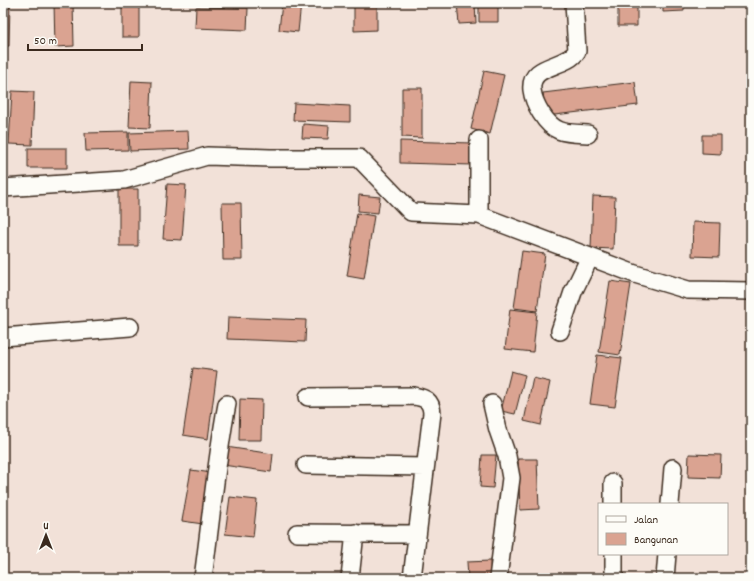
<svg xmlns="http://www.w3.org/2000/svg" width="754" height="581" font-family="Dekko,sans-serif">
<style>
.building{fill:#daa391;stroke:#3b2a1e}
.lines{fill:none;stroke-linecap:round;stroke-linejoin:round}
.street-casing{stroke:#3b2a1e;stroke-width:20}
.street{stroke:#fdfcf7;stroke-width:17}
</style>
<rect width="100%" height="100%" fill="#f2e1d8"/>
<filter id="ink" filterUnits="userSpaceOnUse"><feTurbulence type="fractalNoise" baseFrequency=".025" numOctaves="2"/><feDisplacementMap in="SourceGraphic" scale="8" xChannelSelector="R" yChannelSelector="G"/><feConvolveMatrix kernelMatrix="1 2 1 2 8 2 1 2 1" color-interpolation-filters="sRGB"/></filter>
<g filter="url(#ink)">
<path class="building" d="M3,3H10L9,46H3Z
M54,3H73L74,46L55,47Z
M122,3H139V37H122Z
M282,3H301L298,32L279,30Z
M354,3H377V30L354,31Z
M457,3H475L476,23L459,24Z
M479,3H498V22H479Z
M618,3H637V26H618Z
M663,3H684V11L663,12Z
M196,7L248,8L247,30L195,28Z
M484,71L504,75L490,134L471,129Z
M131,81L152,82L150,128L129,127Z
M635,82L638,105L546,116L543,93Z
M402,88H422V138L402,137Z
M12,91L34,92L32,145L9,144Z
M294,103L350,106V122L293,120Z
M303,124L329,126L328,139L302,138Z
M188,131L189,149L130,151L129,133Z
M128,132V150L86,151L85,133Z
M702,135H721V154L702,153Z
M400,141L472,143V165L400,163Z
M28,148H67V168H28Z
M167,184L186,185L182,240L163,239Z
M119,189H138V246H119Z
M359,195L380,197L378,213L358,211Z
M593,196L615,197L613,249L591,248Z
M222,203H241L242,260H223Z
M357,213L374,216L364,279L347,276Z
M693,222L720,223L719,257L692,256Z
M522,251L545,254L537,311L514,308Z
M610,281L631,284L620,355L599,352Z
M510,309L537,312L533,352L505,349Z
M228,317L306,320L305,342L227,339Z
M597,355L622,358L615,407L590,404Z
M193,368L217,371L208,439L183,435Z
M511,371L525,375L515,414L501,411Z
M533,378L550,382L541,425L524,421Z
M240,399L262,400L261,440H239Z
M226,447L273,454L271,472L223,465Z
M689,454L721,455L720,478L688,477Z
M482,455H496L493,488L480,487Z
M518,459H537L539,509L520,510Z
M191,470L212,473L203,524L182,521Z
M230,497L257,500L253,537L225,534Z
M490,561L491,578H468L467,562Z"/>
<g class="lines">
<defs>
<path id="street" d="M574,3L577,51C566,69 529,63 532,90C533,98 536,105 541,113C554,134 565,133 588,134
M479,140V215
M3,188L124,180L207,156L270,158H359L411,212L479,215L635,274L688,290L751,291
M560,331L573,292L590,257
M3,337L130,327
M308,397L414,396C425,398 431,400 432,413L412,578
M492,404L498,430L507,456L511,478L498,578
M306,465L425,467
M613,483V504
M670,504L673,468
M297,533L417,534
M203,578C211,520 216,462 227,404
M350,578L355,533
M614,578V554
M665,578L667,554"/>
</defs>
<use href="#street" class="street-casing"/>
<use href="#street" class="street"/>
</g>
</g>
<rect width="754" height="581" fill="none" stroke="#fdfcf7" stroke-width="16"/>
<rect x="8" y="8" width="738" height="565" fill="none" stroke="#3b2a1e" stroke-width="1.5" filter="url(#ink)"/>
<rect x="598" y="503" width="130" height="52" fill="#fdfcf7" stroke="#afa8a0"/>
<rect x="606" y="516" width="20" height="6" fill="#fdfcf7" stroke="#afa8a0"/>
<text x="634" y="523" font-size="12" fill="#3b2a1e">Jalan</text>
<rect x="606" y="533" width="20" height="12" fill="#daa391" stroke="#afa8a0"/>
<text x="634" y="543" font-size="12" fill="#3b2a1e">Bangunan</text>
<g transform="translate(46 535)" stroke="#fdfcf7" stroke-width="3" paint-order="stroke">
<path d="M0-3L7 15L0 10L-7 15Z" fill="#3b2a1e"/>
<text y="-6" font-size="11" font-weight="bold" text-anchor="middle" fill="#3b2a1e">U</text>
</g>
<path d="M28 44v6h114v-6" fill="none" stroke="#3b2a1e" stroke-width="2"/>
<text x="34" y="44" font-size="12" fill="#3b2a1e" stroke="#fdfcf7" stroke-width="3" paint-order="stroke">50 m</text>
</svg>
